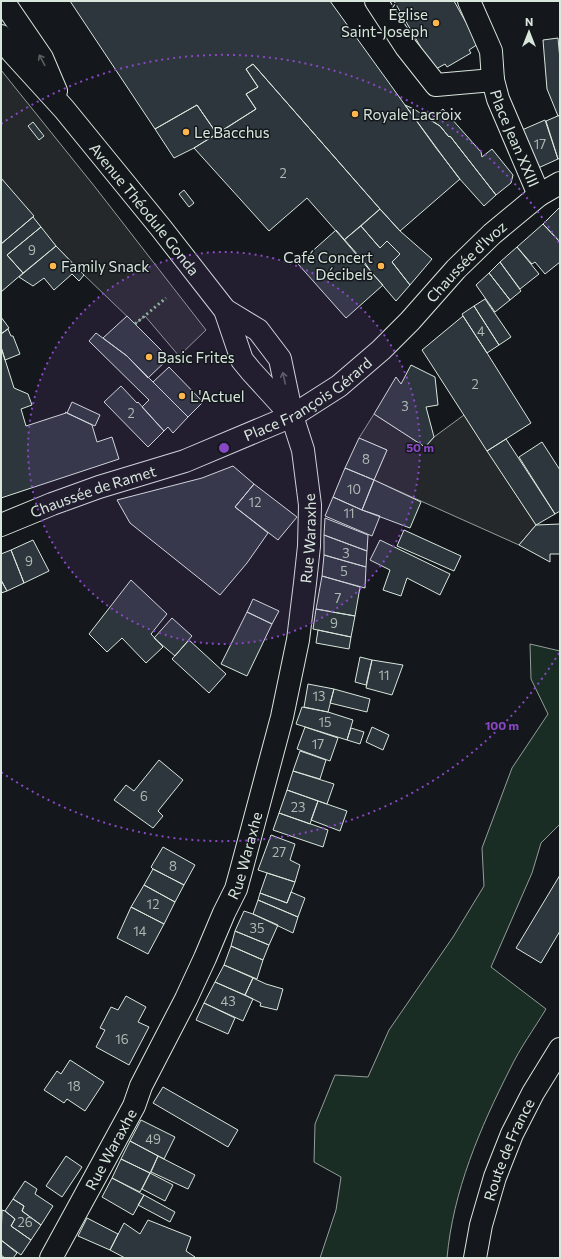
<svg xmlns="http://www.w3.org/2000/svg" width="561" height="1259" font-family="Commissioner,sans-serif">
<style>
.green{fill:#1a2d24;stroke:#939e99}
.parking{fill:#24282b;stroke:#939e99}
.building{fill:#2c363c;stroke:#d8e6dc}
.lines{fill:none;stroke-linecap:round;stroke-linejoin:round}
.street-casing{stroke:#d8e6dc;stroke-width:24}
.secondary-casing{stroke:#d8e6dc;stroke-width:24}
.street{stroke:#14181c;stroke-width:22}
.secondary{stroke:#14181c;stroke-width:22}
.hedge{stroke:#8ac095;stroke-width:3;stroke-dasharray:2 3;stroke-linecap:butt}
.oneway{stroke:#59605f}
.ring{fill:none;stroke:#8948c3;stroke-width:2;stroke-dasharray:2 4}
.poi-dot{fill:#ffb74d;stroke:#14181c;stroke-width:1.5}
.labels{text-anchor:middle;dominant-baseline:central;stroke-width:3;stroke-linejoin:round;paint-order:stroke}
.number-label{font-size:13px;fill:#adbab4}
.poi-label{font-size:15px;fill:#d8e6dc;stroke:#14181c;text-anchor:start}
.street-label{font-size:15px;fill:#d8e6dc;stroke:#14181c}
.centre{fill:#8948c3;stroke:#14181c;stroke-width:2}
.ring-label{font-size:12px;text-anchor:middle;font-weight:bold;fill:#8948c3;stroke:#14181c;stroke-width:3;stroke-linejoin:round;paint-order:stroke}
</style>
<rect width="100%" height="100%" fill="#14181c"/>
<path class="green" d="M530,644L560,651V824L541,843L532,873L491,967L546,1009C534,1029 520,1048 510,1069C480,1128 453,1191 447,1258H320L336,1210L341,1177L314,1162L315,1124L335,1075L368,1077L389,1030L453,937L484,886L482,848L512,768L548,714L531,679Z"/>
<path class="parking" d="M1,70L95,187L206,330L179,356L145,316L135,324L84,275L56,246L1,179Z
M374,414L425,447L434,437L464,415L536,525L519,545L374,480L387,450L359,438Z"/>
<path class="building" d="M70,1H330L436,148L460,179L400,231L380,209L253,64L246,69L258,87L246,94L256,109L217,134L197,105L155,129Z
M394,1H454L478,44L469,50L471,53L447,67L445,64L434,70Z
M558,38L560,60V115L558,116L547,89L543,40Z
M253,64L380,209L344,240L307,198L269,231L194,148L256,109L246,94L258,87L246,69Z
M197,105L217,134L194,148L174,158L155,129Z
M405,105L414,109L440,126L449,137L450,136L496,195L484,206L458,177Z
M443,109L481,152L482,157L492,149L513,175L511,183L496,195L450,136L449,137L440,126L430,120Z
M560,115V158L558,159L546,121Z
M545,120L558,159L536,169L522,130Z
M33,122L44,136L39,140L28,126Z
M1,178L34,216L1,244Z
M184,190L194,203L189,207L179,194Z
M560,207V242L543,224Z
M380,209L400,231L432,259L410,285L392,262L400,254L387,241L380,248L361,226Z
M33,217L41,227L7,255L23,273L1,292V244Z
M543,224L560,242V262L545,274L535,262L532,264L517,247Z
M361,226L380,248L387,241L400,254L392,262L410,285L396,301L344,240Z
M41,227L56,246L23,273L7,255Z
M336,230L365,263L370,270V271L383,285L346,318L298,264Z
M56,246L84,275L79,281L72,274L54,290L44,278L33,286L19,277Z
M517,247L539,274L520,289L500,262Z
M500,262L521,291L510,300L489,273Z
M489,273L510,300L495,312L476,285Z
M485,299L511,337L499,345L474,306Z
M474,306L499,345L487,353L463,316L462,314Z
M127,316L169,358L148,378L127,356L103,338Z
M463,316L487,353L531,423L487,451L422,350Z
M1,317L9,328L1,334Z
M8,329L11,336H13L20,354L5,360L1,347V334Z
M96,333L127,356L188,417L173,433L168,427L164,431L142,407L149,400L89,341Z
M1,347L14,388L28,394L32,405L21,409L26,426L66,413L65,412L92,425L97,442L112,437L119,459L1,498Z
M411,365L435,377L438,405L426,407L434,437L425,447L374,414L396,377L401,384Z
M169,367L203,402L188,417L153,382Z
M121,386L137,403L138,402L164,431L148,447L104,402Z
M72,402L100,415L95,426L67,413Z
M359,438L387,450L374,480L345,468Z
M506,439L555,514L536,525L487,451Z
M542,442L560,470V511L555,514L519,457Z
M233,466L254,484L235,507L268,533L247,563L220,595L130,523L117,500L202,478Z
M345,468L374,480L362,510L333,497Z
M374,480L421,502L410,528L362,510Z
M254,484L297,517L278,540L235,507Z
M333,497L362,510L380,516L372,536L325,516Z
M325,518L368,535L367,551L324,535Z
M560,524V554H550V562L519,545L536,525Z
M404,530L461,556L454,571L397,546Z
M324,535L367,551L366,567L324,555Z
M33,540L49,571L24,583L11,550Z
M380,540L450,574L440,595L407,578L401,596L383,590L390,570L370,560Z
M11,550L24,583L7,591L1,580V554Z
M324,555L366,567L365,588L322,576Z
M322,576L360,587L355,616L316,609Z
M1,580L7,591L1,593Z
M131,580L167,614L151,634L163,647L146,663L122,638L107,652L89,634Z
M253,599L279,611L272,624L247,612Z
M316,609L355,616L351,637L313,629Z
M247,612L272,624L247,676L221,664Z
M172,618L192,636L175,656L154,638Z
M318,630L351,637L349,649L316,643Z
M189,640L226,674L209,693L172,659Z
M360,657L372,660L366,685L355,682Z
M372,660L403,665L392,695L366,688Z
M308,684L334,689L328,712L304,707Z
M334,689L370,699L367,712L330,703Z
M302,707L328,712L353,720L347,740L296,724Z
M305,727L338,738L330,761L297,749Z
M372,727L389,735L383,750L366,742Z
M351,728L364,732L360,744L347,740Z
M300,751L326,760L320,779L293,771Z
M159,760L183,780L158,811L163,816L153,828L114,800L126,785L134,791Z
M293,771L334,784L327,804L287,790Z
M287,790L318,801L310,824L279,813Z
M318,801L347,811L340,831L311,820Z
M279,813L328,830L323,847L273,830Z
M271,835L295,844L290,860L300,865L295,882L258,870Z
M163,847L195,865L184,885L153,869L151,867Z
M153,869L184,885L175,902L144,885Z
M267,873L295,882L287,903L260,893Z
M560,875V931L541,963L516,948Z
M144,885L175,902L164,924L131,907Z
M291,892L305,898L298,917L258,900L260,893L287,903Z
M258,900L298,917L293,933L253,914Z
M131,907L164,924L148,954L117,938Z
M244,911L253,914L278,925L269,945L235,931Z
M235,931L269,945L263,960L231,946Z
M231,946L263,960L257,979L224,965Z
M224,965L253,978L245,995L215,982Z
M253,978L266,984L283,989L277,1010L260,1006L261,1003L245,995Z
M215,982L253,999L243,1021L204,1003Z
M126,996L146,1007L138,1022L149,1027L129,1065L96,1047L105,1030L100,1028L111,1007L118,1010Z
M204,1003L235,1018L228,1034L196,1020Z
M70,1060L104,1082L85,1111L67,1099L64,1103L44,1090L57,1071L61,1074Z
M163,1087L238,1130L228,1147L153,1103Z
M141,1120L175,1137L164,1159L130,1141Z
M130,1141L158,1156L150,1173L121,1159Z
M66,1156L82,1167L62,1197L46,1186Z
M158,1156L195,1175L188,1189L151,1172Z
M121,1159L150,1173L140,1192L112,1178Z
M150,1173L173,1185L165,1201L142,1189Z
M112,1178L144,1195L133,1215L102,1197Z
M25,1181L37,1189L35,1194L53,1206L41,1225L22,1211L24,1206L13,1199Z
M144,1195L175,1212L170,1222L138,1205Z
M13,1199L24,1206L22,1211L41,1225L31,1240L11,1226L15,1219L5,1211Z
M2,1210L5,1211L15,1219L11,1226L31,1240L21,1255L1,1240Z
M87,1218L118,1234L110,1250L78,1236Z
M148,1220L191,1237L186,1251L195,1257V1258H125L110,1250L124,1223L140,1234Z
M1,1240L17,1253L13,1258H5L1,1255Z"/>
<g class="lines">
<defs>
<g id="street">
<path d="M376,1L406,47L436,85L493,80"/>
<path id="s1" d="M469,1L491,51L493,80L498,99L539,195"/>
<path id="s2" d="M51,1258L134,1106L141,1086L186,999L205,958L224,913L236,889L241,871L282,717L298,640L305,583L309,546L310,505L303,450L292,416"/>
</g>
<g id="secondary">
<path d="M3,1L42,58L56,91"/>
<path id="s3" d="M1,36L12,52L64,109L161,228L225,310L242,360L251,371L292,416"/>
<path d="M225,310L258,330L280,359L292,416"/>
<path id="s4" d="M1,525L52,504L99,487L185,461L292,416L339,386L381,350L410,321L456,269L492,234L539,195L560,183"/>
<path id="s5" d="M475,1258L481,1225L495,1177L512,1134L533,1093L560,1049"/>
</g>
</defs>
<use href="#street" class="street-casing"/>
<use href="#secondary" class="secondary-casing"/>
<use href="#street" class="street"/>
<use href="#secondary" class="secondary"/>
<path class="hedge" d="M135,324L166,298"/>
</g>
<defs><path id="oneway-shaft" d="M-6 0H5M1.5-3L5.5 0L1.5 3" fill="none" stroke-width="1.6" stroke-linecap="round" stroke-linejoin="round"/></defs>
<g class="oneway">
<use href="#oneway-shaft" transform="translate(42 60) rotate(-118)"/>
<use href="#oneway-shaft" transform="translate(284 378) rotate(-102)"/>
</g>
<circle cx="224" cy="448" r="196" fill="#8948c3" fill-opacity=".12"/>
<g class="ring">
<circle cx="224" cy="448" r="196"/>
<path d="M559 653A393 393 0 0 1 1 772M1 124A393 393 0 0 1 559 243"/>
</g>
<g class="poi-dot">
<circle cx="436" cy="23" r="4"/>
<circle cx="355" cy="114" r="4"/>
<circle cx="186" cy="132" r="4"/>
<circle cx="53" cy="266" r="4"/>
<circle cx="381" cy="266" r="4"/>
<circle cx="149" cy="357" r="4"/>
<circle cx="182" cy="396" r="4"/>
</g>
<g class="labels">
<g class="number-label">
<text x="540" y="144">17</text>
<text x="283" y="173">2</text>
<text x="32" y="250">9</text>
<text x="481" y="331">4</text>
<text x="475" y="384">2</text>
<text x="405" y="406">3</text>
<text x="131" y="413">2</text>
<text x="366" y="459">8</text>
<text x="354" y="489">10</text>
<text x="255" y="502">12</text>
<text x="349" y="513">11</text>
<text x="346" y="553">3</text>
<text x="29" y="561">9</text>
<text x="344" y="571">5</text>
<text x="338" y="598">7</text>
<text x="334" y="623">9</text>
<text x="384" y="675">11</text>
<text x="319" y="696">13</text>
<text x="325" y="722">15</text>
<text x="318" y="744">17</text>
<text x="144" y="796">6</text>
<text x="298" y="807">23</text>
<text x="279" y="852">27</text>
<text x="173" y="866">8</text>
<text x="153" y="904">12</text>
<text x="257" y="928">35</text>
<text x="140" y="931">14</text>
<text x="228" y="1001">43</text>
<text x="122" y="1039">16</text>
<text x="74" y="1086">18</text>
<text x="153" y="1139">49</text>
<text x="25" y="1222">26</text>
</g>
<g class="poi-label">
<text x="428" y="14" text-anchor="end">Église<tspan x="428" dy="17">Saint-Joseph</tspan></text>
<text x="363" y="114">Royale Lacroix</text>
<text x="194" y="132">Le Bacchus</text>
<text x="373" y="257" text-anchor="end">Café Concert<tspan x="373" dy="17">Décibels</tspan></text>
<text x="61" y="266">Family Snack</text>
<text x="157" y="357">Basic Frites</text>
<text x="190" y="396">L'Actuel</text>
</g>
<g class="street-label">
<text stroke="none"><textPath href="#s1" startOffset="146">Place Jean XXIII</textPath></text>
<text stroke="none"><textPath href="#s3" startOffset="225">Avenue Théodule Gonda</textPath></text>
<text stroke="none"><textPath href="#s4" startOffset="545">Chaussée d'Ivoz</textPath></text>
<text stroke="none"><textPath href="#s4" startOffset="333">Place François Gérard</textPath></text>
<text stroke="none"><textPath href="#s4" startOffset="98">Chaussée de Ramet</textPath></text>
<text stroke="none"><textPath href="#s2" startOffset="772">Rue Waraxhe</textPath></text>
<text stroke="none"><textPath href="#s2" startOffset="448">Rue Waraxhe</textPath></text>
<text stroke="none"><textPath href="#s2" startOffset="124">Rue Waraxhe</textPath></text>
<text stroke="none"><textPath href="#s5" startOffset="114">Route de France</textPath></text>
</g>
</g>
<circle cx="224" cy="448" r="6" class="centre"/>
<g class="ring-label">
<text x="420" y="452">50 m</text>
<text x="502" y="730">100 m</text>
</g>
<rect width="561" height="1259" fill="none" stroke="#d8e6dc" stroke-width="4"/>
<g transform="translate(529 32)" stroke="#14181c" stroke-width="3" paint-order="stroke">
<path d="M0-3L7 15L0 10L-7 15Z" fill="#d8e6dc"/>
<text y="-6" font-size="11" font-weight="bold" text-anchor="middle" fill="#d8e6dc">N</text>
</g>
</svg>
